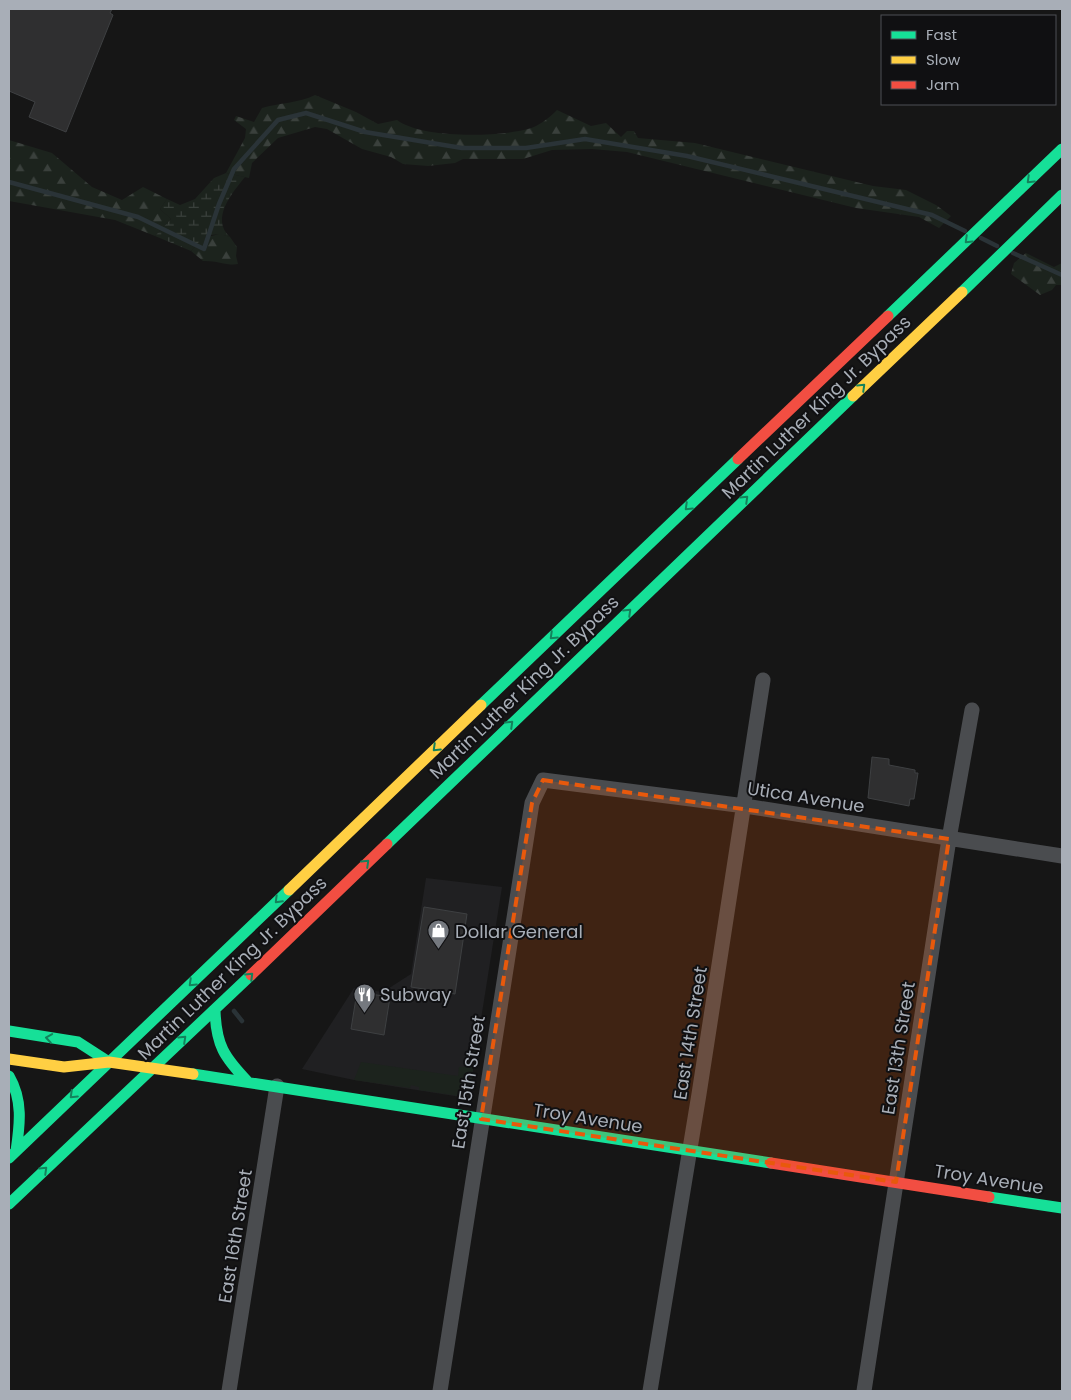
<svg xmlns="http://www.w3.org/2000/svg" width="1071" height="1400" font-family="Poppins,sans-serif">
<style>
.built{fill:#202022}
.grass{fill:#1c231d}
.forest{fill:url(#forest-firs)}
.wetland{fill:url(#wetland-marsh)}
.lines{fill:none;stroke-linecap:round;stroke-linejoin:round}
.stream{stroke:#2a3337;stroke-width:4.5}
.building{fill:#2f2f30;stroke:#3e4042}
.street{stroke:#4a4c4f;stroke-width:15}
.fast{stroke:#16e098;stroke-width:11}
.slow{stroke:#ffcf43;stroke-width:11}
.jam{stroke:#f24e42;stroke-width:11}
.oneway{stroke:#13825c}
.marked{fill:#e8590c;fill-opacity:0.2;stroke:#e8590c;stroke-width:4;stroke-dasharray:10 6;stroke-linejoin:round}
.labels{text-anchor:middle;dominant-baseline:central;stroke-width:4;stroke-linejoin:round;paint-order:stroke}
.street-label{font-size:18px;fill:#a8aeb7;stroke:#101012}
.poi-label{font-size:18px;fill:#a8aeb7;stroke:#101012;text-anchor:start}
</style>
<defs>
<pattern id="forest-firs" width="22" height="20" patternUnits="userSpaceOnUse" patternTransform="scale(1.25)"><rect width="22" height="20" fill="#1c231d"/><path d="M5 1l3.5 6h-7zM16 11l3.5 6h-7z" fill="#3a403c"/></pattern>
<pattern id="wetland-marsh" width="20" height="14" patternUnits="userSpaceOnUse" patternTransform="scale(1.25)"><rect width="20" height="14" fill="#1c231d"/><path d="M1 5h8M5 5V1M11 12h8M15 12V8" fill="none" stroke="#3a403c"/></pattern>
</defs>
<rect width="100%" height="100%" fill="#161616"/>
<path class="built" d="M426,878L502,887L469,1095L461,1097L354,1080L302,1069L354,988L383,992L411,974Z"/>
<path class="grass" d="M472,1031L477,1040L470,1091L465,1097L419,1090V1087L411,1085L410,1088L354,1080L361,1062L458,1076L459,1067H466Z"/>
<path class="forest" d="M315,95L356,112L378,124L397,120C422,139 498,137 528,129C539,126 549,118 557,110L591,126L606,123L621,137L627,131H634L638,138L695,143L873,186L906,190L936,205L951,216L939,228L919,217L856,208L627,152L592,149L552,150L523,159H463L455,163L428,166L403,164L391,157L362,149L327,129L315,127L278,138L252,163L249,178L226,173L245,138L246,129L234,120L236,116L254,122L262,108C279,103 299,103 315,95Z
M9,140L52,153L92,187L122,200L143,187L167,199L160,209L171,219L155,236L115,220L9,201Z
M220,234L230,237L237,247L236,256L238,264C228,266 215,260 203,261L191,251L202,238Z
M1026,253L1054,267L1062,263V285H1056L1052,290L1040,295L1011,274L1014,263Z"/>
<path class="wetland" d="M226,173L245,177C232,193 210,219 230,237C211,231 203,236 191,251L155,236L171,219L160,209L167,199L180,205L195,199L214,178Z"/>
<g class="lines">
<path class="stream" d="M9,182L138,217L204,249L219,204L234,169L278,120L306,113L365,132L462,148H526L585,139L687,156L932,215L965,231
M981,238L997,246
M1013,253L1062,275
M234,1011L242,1021"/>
</g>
<path class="building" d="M9,9H112L110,13L113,15L66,132L29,117L35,102L9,91Z
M872,757L889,759V765L915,770V773H918L914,799H910L909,806L868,798Z
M424,907L467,914L455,994L411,987Z
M357,992L390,997L384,1035L351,1029Z"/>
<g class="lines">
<path class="street" d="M229,1391L277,1086
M440,1391L532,803L543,780L745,806L1062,856
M650,1391L699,1094L763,680
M864,1391L949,839L972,710"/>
<path class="fast" d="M962,292L1062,195
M888,316L1062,149
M481,705L738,459
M387,844L853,396
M215,1010C216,1045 224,1057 248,1082
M9,1031L78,1042L109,1062
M193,1074L771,1163
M9,1076C23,1100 20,1124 16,1151
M9,1158L289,890
M989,1197L1062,1208
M9,1204L251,975"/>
<path class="slow" d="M853,396L962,292
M289,890L481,705
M9,1059L64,1067L109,1062L193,1074"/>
<path class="jam" d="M738,459L888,316
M251,975L387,844
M771,1163L989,1197"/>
</g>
<defs><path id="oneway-chevron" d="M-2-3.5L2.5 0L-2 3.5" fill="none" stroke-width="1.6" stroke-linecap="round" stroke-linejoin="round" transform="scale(1.25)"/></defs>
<g class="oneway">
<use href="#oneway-chevron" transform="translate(1030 180) rotate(136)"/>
<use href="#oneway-chevron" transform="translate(968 240) rotate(136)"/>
<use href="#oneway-chevron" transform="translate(862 387) rotate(-44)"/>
<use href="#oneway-chevron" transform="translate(745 499) rotate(-44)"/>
<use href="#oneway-chevron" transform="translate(688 507) rotate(136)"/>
<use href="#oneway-chevron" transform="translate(628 612) rotate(-44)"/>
<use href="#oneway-chevron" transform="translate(553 636) rotate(136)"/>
<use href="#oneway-chevron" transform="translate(510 724) rotate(-44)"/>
<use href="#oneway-chevron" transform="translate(436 748) rotate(136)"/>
<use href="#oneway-chevron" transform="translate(366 863) rotate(-44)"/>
<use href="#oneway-chevron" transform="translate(278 900) rotate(135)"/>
<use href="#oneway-chevron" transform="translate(250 976) rotate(-44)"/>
<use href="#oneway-chevron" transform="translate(192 983) rotate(136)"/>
<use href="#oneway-chevron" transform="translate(49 1038) rotate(-171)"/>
<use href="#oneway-chevron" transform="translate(183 1039) rotate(-43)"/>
<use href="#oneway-chevron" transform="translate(73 1095) rotate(136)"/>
<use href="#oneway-chevron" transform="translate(44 1170) rotate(-44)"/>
</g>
<path class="marked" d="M543,780L949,839L896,1182L481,1119L532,803Z"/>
<defs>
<symbol id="shop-pin" viewBox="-11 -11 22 30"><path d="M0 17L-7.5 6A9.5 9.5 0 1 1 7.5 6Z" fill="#75797f" stroke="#101012"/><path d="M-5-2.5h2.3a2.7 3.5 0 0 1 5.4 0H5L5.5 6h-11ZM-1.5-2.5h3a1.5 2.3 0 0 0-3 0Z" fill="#fff"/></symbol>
<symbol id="restaurant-pin" viewBox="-11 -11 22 30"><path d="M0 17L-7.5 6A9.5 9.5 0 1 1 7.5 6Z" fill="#75797f" stroke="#101012"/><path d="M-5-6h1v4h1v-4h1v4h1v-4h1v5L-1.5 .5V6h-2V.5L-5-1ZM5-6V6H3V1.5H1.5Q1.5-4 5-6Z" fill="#fff"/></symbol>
</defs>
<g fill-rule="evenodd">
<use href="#shop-pin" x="426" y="918" width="25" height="34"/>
<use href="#restaurant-pin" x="352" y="982" width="25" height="34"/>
</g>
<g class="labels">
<g class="street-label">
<text transform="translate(816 407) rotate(-44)">Martin Luther King Jr. Bypass</text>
<text transform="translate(524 687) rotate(-44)">Martin Luther King Jr. Bypass</text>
<text transform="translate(806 797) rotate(9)">Utica Avenue</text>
<text transform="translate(232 968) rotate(-44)">Martin Luther King Jr. Bypass</text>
<text transform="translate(690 1033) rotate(-81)">East 14th Street</text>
<text transform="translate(898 1048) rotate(-81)">East 13th Street</text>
<text transform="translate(468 1082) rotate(-81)">East 15th Street</text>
<text transform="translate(588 1118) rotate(9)">Troy Avenue</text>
<text transform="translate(989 1179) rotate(9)">Troy Avenue</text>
<text transform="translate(235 1236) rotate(-81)">East 16th Street</text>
</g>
<g class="poi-label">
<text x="455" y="931">Dollar General</text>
<text x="380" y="994">Subway</text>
</g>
</g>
<rect width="1071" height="1400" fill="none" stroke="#a8aeb7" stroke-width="20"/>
<rect x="881" y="15" width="175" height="90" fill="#101012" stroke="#4d4f54"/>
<rect x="891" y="31" width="25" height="8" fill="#16e098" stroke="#4d4f54"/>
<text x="926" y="40" font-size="15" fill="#a8aeb7">Fast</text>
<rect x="891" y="56" width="25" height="8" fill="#ffcf43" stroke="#4d4f54"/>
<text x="926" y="65" font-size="15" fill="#a8aeb7">Slow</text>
<rect x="891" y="81" width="25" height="8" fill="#f24e42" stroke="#4d4f54"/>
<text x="926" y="90" font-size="15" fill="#a8aeb7">Jam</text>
</svg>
